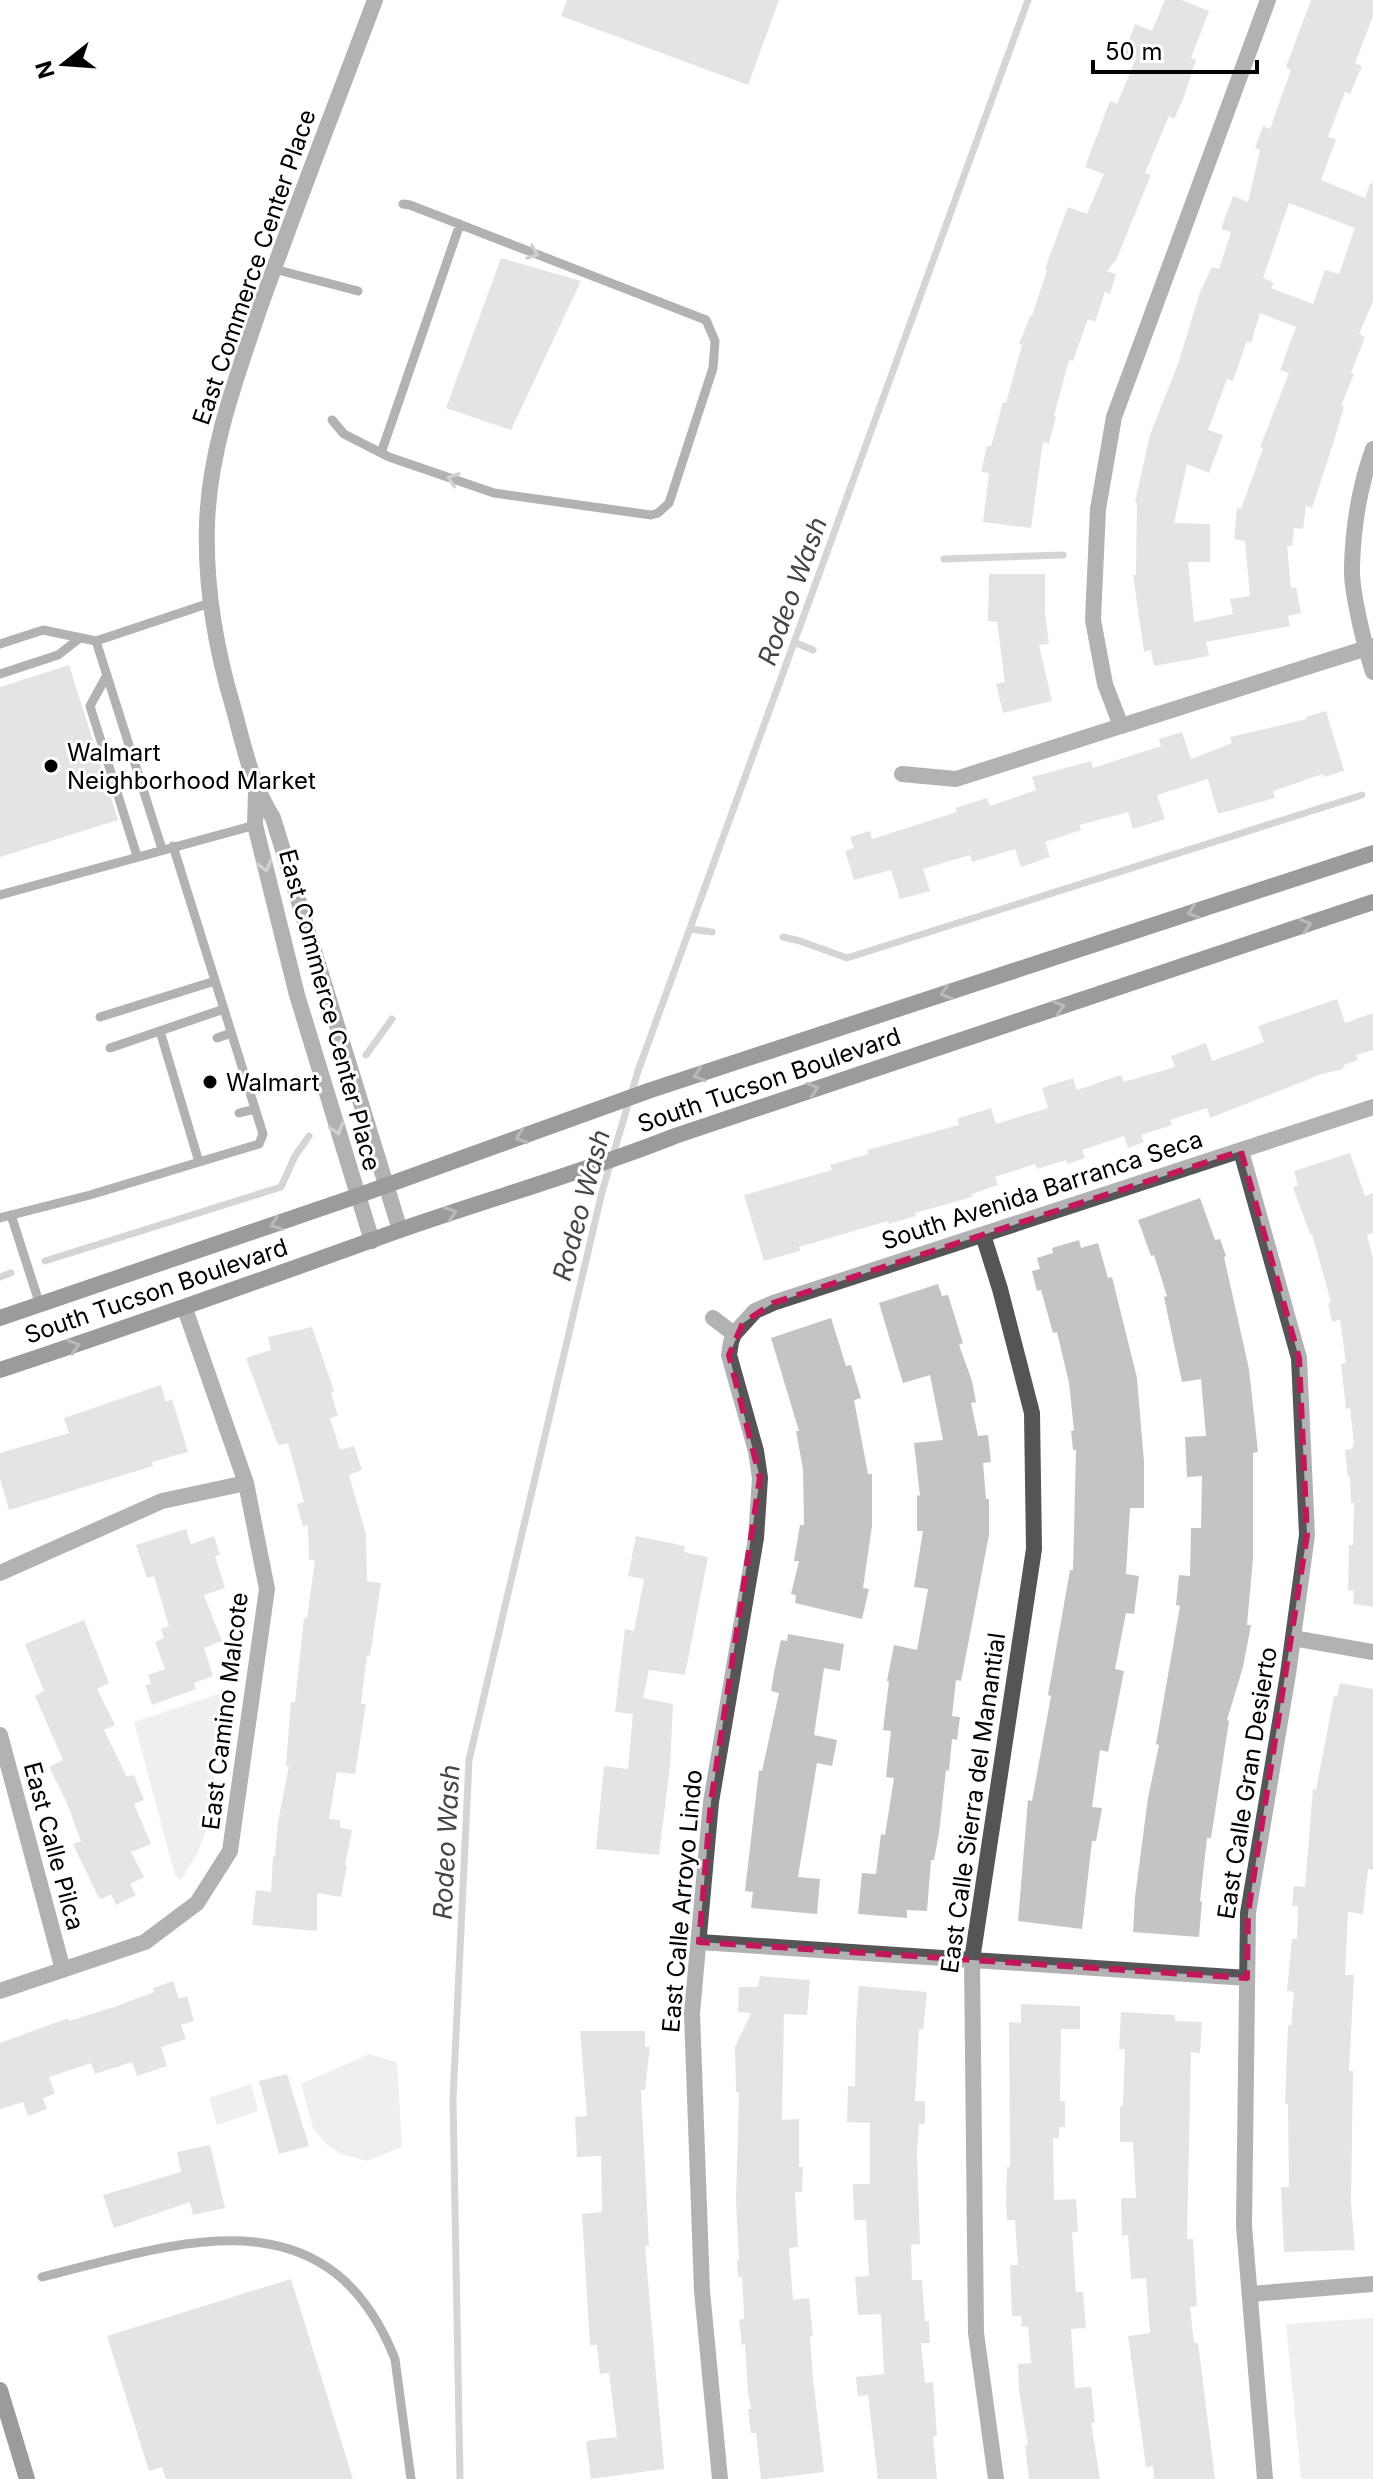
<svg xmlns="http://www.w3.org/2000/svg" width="1373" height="2479" font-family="Inter,sans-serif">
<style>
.green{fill:#dcdcdc}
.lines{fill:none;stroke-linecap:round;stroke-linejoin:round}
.stream{stroke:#a3a3a3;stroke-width:7}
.building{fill:#c4c4c4;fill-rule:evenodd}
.lane{stroke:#555;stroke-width:9}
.street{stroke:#555;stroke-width:16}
.secondary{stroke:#222;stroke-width:16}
.oneway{stroke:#999}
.oneway2{stroke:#646464}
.marked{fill:none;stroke:#c2185b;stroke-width:6;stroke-dasharray:16 10;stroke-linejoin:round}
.poi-dot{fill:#000;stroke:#fff;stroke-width:3}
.labels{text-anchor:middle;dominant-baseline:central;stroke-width:6;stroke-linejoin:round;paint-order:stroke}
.street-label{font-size:24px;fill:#000;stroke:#fff}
.poi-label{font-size:24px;fill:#000;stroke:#fff;text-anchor:start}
.water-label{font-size:26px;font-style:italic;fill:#444;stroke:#fff}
</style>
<rect width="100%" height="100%" fill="#fff"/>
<path class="green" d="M224,1692L209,1823L198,1852L181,1880L175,1875L134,1722Z
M369,2054L397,2062L402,2147L367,2161L341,2154L326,2144L313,2128L301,2084Z
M251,2084L258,2111L217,2125L209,2098Z
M1373,2318V2479H1301L1286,2324Z"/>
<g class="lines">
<path class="stream" d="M944,559L1063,555
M794,642L813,650
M690,929L712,932
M783,937L800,941L847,958L1362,795
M366,1055L392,1019
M45,1261L281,1187L295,1156L309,1136
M0,1277L11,1273
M460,2479L453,2099L469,1760L602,1192L638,1071L1028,0"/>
</g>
<path class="building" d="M567,0H779L748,85L561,16Z
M1165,0H1182L1209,11L1191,58L1196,60L1184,97L1174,119L1169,116L1145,173L1151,175L1116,260L1107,271L1116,274L1110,294L1105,292L1095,322L1088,319L1073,361L1069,360L1054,416H1056L1049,444L1043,442L1031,528L983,522L989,473L981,472L987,446H991L1003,402L1006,403L1022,345L1019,344L1030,316H1032L1047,270L1045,269L1068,207L1087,214L1104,174L1085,167L1110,101L1117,104L1136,58L1124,53L1135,24L1152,31Z
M1311,0H1373V16L1355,63L1362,66L1350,94L1345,92L1328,137L1336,139L1321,180L1365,198L1370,183L1373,184V301L1359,334L1365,337L1351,373L1354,374L1341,406L1344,407L1333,444L1312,508L1306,506L1303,529L1294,528L1292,546H1287L1291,588L1296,587L1301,613L1288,616L1290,626L1206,642L1209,656L1154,666L1151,650L1144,652L1133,575H1136L1137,503L1135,502L1150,435L1179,361L1200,292L1212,267L1219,269L1231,232L1221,229L1233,196L1248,202L1260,150L1255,148L1263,126L1270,129L1291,70L1286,67ZM1289,203L1355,228L1339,274L1325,270L1313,304L1271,288L1274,283L1263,278ZM1260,313L1296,327L1280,370L1289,373L1260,447L1263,448L1241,509L1237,508L1234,539L1245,541L1250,596L1230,599L1233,614L1194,622L1188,562H1210V524L1174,523L1187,464L1209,473L1223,435L1208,430L1227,379L1233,381L1247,341L1251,343Z
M501,258L581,281L511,430L446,408Z
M989,574H1045V613L1049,644L1039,645L1052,701L1003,713L996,684L1005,682L997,622L988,621Z
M69,665L118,820L0,857V687Z
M1326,711L1344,771L1324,777L1323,774L1273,791L1275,798L1218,814L1208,779L1157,795L1165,819L1133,829L1128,812L1080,825L1081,830L1045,842L1050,857L1021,867L1015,849L972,862L970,855L923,869L930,891L900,899L891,870L854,880L845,851L854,848L850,837L870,831L872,839L957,812L955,808L987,798L990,806L1036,790L1032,777L1091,761L1093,768L1161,746L1159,739L1182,732L1191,759L1232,743L1230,737L1307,719L1306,717Z
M1337,999L1345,1023L1373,1013V1050L1356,1055L1358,1060L1344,1065L1343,1069L1322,1074L1210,1118L1207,1108L1170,1120L1172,1125L1141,1135L1144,1142L1128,1148L1124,1136L1082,1150L1085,1158L1067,1164L1066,1160L1037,1169L1035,1164L995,1177L998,1185L972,1194V1197L915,1213L916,1216L889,1224L888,1221L799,1247L800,1251L764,1261L744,1195L832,1170L830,1165L868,1154L867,1150L959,1125L957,1119L991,1108L996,1124L1048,1108L1042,1088L1073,1078L1077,1090L1121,1075L1124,1082L1175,1067L1171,1056L1206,1043L1212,1061L1264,1042L1258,1026Z
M1350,1153L1365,1196L1373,1193V1233L1367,1235L1373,1258V1607L1353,1604L1354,1591L1348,1590L1349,1545H1353L1354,1503H1351L1350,1477H1348L1345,1450L1352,1449L1354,1444L1350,1408L1346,1409L1341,1364L1346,1363L1340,1320L1332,1322L1328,1303L1331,1302L1312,1234H1310L1293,1187L1298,1186L1294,1171Z
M1200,1198L1215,1240L1220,1239L1226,1256L1224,1257L1249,1369L1258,1452L1253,1453V1558L1247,1625H1251L1243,1667L1227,1720L1229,1721L1211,1838H1207L1200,1901L1202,1902L1199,1937L1133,1932L1135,1897L1148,1798L1159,1745L1156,1744L1180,1606L1176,1605L1179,1575L1190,1576L1191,1528H1201L1202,1476L1187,1477L1185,1437L1206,1436L1201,1379L1182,1382L1164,1297L1167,1296L1154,1255L1151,1256L1138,1220Z
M1079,1240L1081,1248L1098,1243L1108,1278L1112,1277L1137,1378L1144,1462V1508H1130L1126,1574L1139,1576L1134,1614L1126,1613L1115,1669L1124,1671L1108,1752L1100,1750L1092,1807L1102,1808L1096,1841H1092L1082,1929L1018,1921L1028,1800L1032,1801L1051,1696L1048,1695L1070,1570H1073L1076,1450H1073L1071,1431L1074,1430L1069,1383L1057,1332L1053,1333L1041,1290L1037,1291L1032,1271L1040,1269L1037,1258L1053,1253L1052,1248Z
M938,1284L942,1296L948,1295L963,1343L959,1345L972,1381L976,1402L971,1403L978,1436L988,1435L991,1462L983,1463L986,1499H989V1535L961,1681L956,1680L952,1716L960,1717L957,1740L952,1739L949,1771L946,1770L939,1833L934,1860H931L927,1911L907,1910V1918L858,1914L862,1873L876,1874L881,1834L885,1835L894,1778L886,1777L891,1731L883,1730L889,1681H887L894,1645L917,1650L928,1589L914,1587L923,1531H917V1495L920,1496L914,1443L943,1440L930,1375L903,1383L879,1303Z
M831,1318L846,1366L851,1365L861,1398L854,1400L868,1474H872V1526L863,1588L869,1589L862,1619L795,1603L796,1595L791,1594L799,1561H794L800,1525H804L803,1469L796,1431H799L771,1338Z
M312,1327L334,1391L331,1393L338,1416L330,1418L340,1450L354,1446L362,1470L349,1475L366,1534L367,1581L381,1583L370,1656L367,1655L361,1704H366L355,1774L337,1772L329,1819L340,1820V1828L352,1830L345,1865L347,1866L341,1897L317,1893V1931L252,1925L256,1890L271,1892L273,1856H275L278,1822L289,1766H286L291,1702H295L304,1618H307L315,1560H309L308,1525L303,1527L297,1504L304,1502L288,1443L278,1445L246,1358L271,1350L268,1337Z
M161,1385L166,1402L172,1399L188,1452L152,1462L153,1466L9,1510L0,1479V1453L69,1433L64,1418Z
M186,1529L191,1544L214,1536L220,1555L215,1556L225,1588L204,1595L222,1641L204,1648L213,1676L194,1683L196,1689L152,1705L145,1685L151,1684L148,1675L165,1669L155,1642L164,1638L161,1629L169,1626L154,1576L147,1578L136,1545Z
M636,1536L685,1546L684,1552L708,1557L685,1675L649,1670L643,1698L673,1704L670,1766L659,1855L596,1849L604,1766L628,1769L633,1714L615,1712L625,1629L634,1631L644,1579L628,1576Z
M84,1620L109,1683L97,1689L115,1725L104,1730L127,1777L134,1775L144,1800L134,1804L151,1844L131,1852L144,1877L130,1884L136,1895L116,1905L111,1894L102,1899L98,1896L73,1844L81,1841L67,1803L49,1767L63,1760L35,1696L44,1691L25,1644Z
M788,1634L844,1644L840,1671L824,1668L814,1735L837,1740L832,1766L817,1763L798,1877L820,1879L817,1914L751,1908L753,1892L745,1891L759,1770L762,1771L779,1693L771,1691L774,1672L781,1640L787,1641Z
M1340,1683L1373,1689V1870L1368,1869L1363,1914L1348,1912L1345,1975H1354L1349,2071H1353L1351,2203L1355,2250L1284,2252L1281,2187H1289L1288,2104H1285L1288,2025L1291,2026L1294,1992L1287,1991L1292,1939H1297L1298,1906H1292L1294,1886L1305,1887L1313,1789L1316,1790L1334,1696L1337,1697Z
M760,1976L810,1980L807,2015L784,2014L782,2120L799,2119V2167H803L802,2192H795L798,2247L789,2248L793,2300L809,2298L813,2336H810L813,2379L824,2472L766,2479H761L756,2433H751L748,2409H751L748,2392L745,2344L742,2345L739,2320L744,2319V2313L742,2277H738L737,2260H739L736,2201L739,2092H736L735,2047L751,2013L738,2012L739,1987H758Z
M173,1981L179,1999L187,1996L194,2021L181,2025L186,2039L161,2047L167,2066L137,2076L132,2062L95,2074L91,2063L49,2077L55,2094L43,2098L47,2109L28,2116L23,2102L0,2109V2043L68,2018L69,2021L114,2007L154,1992L153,1988Z
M859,1986L927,1992L923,2030L919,2029L915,2101H925V2124H919L917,2151L920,2244L911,2245L912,2280H922L925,2321H929L930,2343H921L925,2383L933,2382L937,2435L933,2437L937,2479H878L868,2395L858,2396L856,2377L884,2374L881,2314L858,2315L855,2277L869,2276L866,2220H854L853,2184H870V2123L847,2122L848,2086H855L856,2023Z
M1021,2004L1080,2006V2029H1061L1060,2101H1065V2127H1059V2138H1053L1054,2200L1076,2199L1078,2232H1072L1076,2292H1083L1086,2328L1071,2329L1075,2388L1091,2387L1095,2422L1091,2423L1100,2479H1029L1025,2445H1028L1019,2391L1018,2364L1031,2363L1028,2326L1022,2327L1021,2316H1012L1010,2265H1018L1015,2220H1007L1006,2202L1007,2167H1010L1009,2022L1021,2023Z
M1121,2012L1175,2015V2021L1202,2022L1200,2053L1191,2052L1187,2239H1193L1197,2306L1190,2307L1194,2343H1198L1215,2479H1154L1153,2466L1146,2467L1128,2336L1150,2333L1146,2278L1131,2279L1128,2235L1122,2236L1121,2198H1136L1133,2142H1120V2106H1123L1125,2049H1119Z
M580,2031H645V2047H650L645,2090H641L649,2246H645L664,2469L591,2479L586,2441L617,2437L609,2373L600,2374L597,2345H590L582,2214L602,2212L601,2156L577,2157L575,2117L587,2116Z
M287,2074L309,2146L279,2154L259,2081Z
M210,2145L225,2208L193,2215L190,2202L114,2228L103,2195L181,2172L177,2152Z
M291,2279L353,2479H166L162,2467L149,2471L107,2336Z"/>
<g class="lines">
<path class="lane" d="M274,269L358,291
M332,420L344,434L389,457L494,493L651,515L658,513L669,503L713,368L715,341L706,320L410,205L403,204
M381,453L460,224
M96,641L162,849
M0,644L43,630L96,641L210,603
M0,674L58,655L80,638
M107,675L90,706L137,856
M0,895L255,825
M100,1017L215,981
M160,1031L199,1162
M217,1038L231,1033
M110,1048L224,1009
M232,1086L247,1082
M239,1113L255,1109
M11,1215L40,1305
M0,1218L90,1195L259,1144L263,1134L173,846
M42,2277C178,2243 327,2188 395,2359L411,2479"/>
<path class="street" d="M375,0C336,104 295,208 258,313C235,382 209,451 207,525C205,588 216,650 234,710C245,751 251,782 273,818L400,1230
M1268,0L1114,417L1098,509L1093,620L1105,684L1121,726L1373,646
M1373,449C1360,485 1353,528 1352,567C1351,592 1365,647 1373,672
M902,774L956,779L1121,726
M256,791L255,825L297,995L372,1241
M1241,1151L1299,1358L1307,1535L1288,1674L1248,1913L1244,2226L1265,2479
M983,1235L1000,1289L1032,1413L1034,1549L972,1960L976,2333L996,2479
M713,1318L734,1334
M0,1573L162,1501L246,1483
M1293,1638L1373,1652
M0,1735L63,1970
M699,1942L1247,1978
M0,1991L145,1942L197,1903L230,1851L267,1589L246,1483L185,1309
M1250,2294L1373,2284
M720,2479L702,2291L692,2013L711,1802L756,1538L760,1478L756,1451L729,1355L731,1342L734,1334L755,1311L773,1303L1373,1107"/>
<path class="secondary" d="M0,1318L357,1196L651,1090L1373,853
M0,1370C134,1326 267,1278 400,1230C491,1198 585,1172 675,1136L1373,902
M0,2390L27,2479"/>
</g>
<defs><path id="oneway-chevron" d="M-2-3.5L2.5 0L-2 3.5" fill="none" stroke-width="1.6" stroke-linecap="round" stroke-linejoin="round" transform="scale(2)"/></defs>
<g class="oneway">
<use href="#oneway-chevron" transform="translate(533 253) rotate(21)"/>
<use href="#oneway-chevron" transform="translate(453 479) rotate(-161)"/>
<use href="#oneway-chevron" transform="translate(265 866) rotate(76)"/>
<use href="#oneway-chevron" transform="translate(337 1129) rotate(73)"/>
</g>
<g class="oneway2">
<use href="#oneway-chevron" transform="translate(1193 912) rotate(162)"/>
<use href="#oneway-chevron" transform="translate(1306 925) rotate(-18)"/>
<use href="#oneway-chevron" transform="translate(946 993) rotate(162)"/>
<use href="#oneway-chevron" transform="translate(1059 1007) rotate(-18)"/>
<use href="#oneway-chevron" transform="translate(699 1075) rotate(162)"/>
<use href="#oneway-chevron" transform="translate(813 1089) rotate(-18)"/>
<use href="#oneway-chevron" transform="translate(521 1137) rotate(161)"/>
<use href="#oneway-chevron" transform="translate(451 1213) rotate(-19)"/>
<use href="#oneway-chevron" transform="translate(276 1224) rotate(161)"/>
<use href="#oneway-chevron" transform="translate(74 1346) rotate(-18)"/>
</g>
<path d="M0 0H1373V2479H0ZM1241,1151L1299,1358L1307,1535L1248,1913L1247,1978L699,1942L711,1802L760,1478L729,1355L743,1323L773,1303Z" fill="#fff" fill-opacity=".55" fill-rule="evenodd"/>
<path class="marked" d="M1241,1151L1299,1358L1307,1535L1248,1913L1247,1978L699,1942L711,1802L760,1478L729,1355L743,1323L773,1303Z"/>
<g class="poi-dot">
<circle cx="51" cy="766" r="8"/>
<circle cx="210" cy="1082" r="8"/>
</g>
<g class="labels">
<g class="street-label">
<text transform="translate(254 267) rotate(-71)">East Commerce Center Place</text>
<text transform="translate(330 1010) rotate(75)">East Commerce Center Place</text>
<text transform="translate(769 1080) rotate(-19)">South Tucson Boulevard</text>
<text transform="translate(1042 1190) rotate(-18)">South Avenida Barranca Seca</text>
<text transform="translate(156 1291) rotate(-19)">South Tucson Boulevard</text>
<text transform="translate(225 1711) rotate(-83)">East Camino Malcote</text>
<text transform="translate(1247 1783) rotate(-81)">East Calle Gran Desierto</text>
<text transform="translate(973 1803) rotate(-82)">East Calle Sierra del Manantial</text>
<text transform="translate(54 1846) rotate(75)">East Calle Pilca</text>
<text transform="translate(682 1901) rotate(-85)">East Calle Arroyo Lindo</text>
</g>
<g class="poi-label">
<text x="67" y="752">Walmart<tspan x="67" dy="28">Neighborhood Market</tspan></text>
<text x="226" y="1082">Walmart</text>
</g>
<g class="water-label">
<text transform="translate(792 591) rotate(-70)">Rodeo Wash</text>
<text transform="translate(581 1205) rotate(-75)">Rodeo Wash</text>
<text transform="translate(446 1842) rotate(-87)">Rodeo Wash</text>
</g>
</g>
<g transform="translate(64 64) rotate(253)" stroke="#ffffff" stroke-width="6" paint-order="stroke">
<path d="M0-6L14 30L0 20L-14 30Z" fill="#000000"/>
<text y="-12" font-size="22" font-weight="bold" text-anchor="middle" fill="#000000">N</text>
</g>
<path d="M1093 60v12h164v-12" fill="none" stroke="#000000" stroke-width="4"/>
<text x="1105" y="60" font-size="24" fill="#000000" stroke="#ffffff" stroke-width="6" paint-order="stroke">50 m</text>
</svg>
